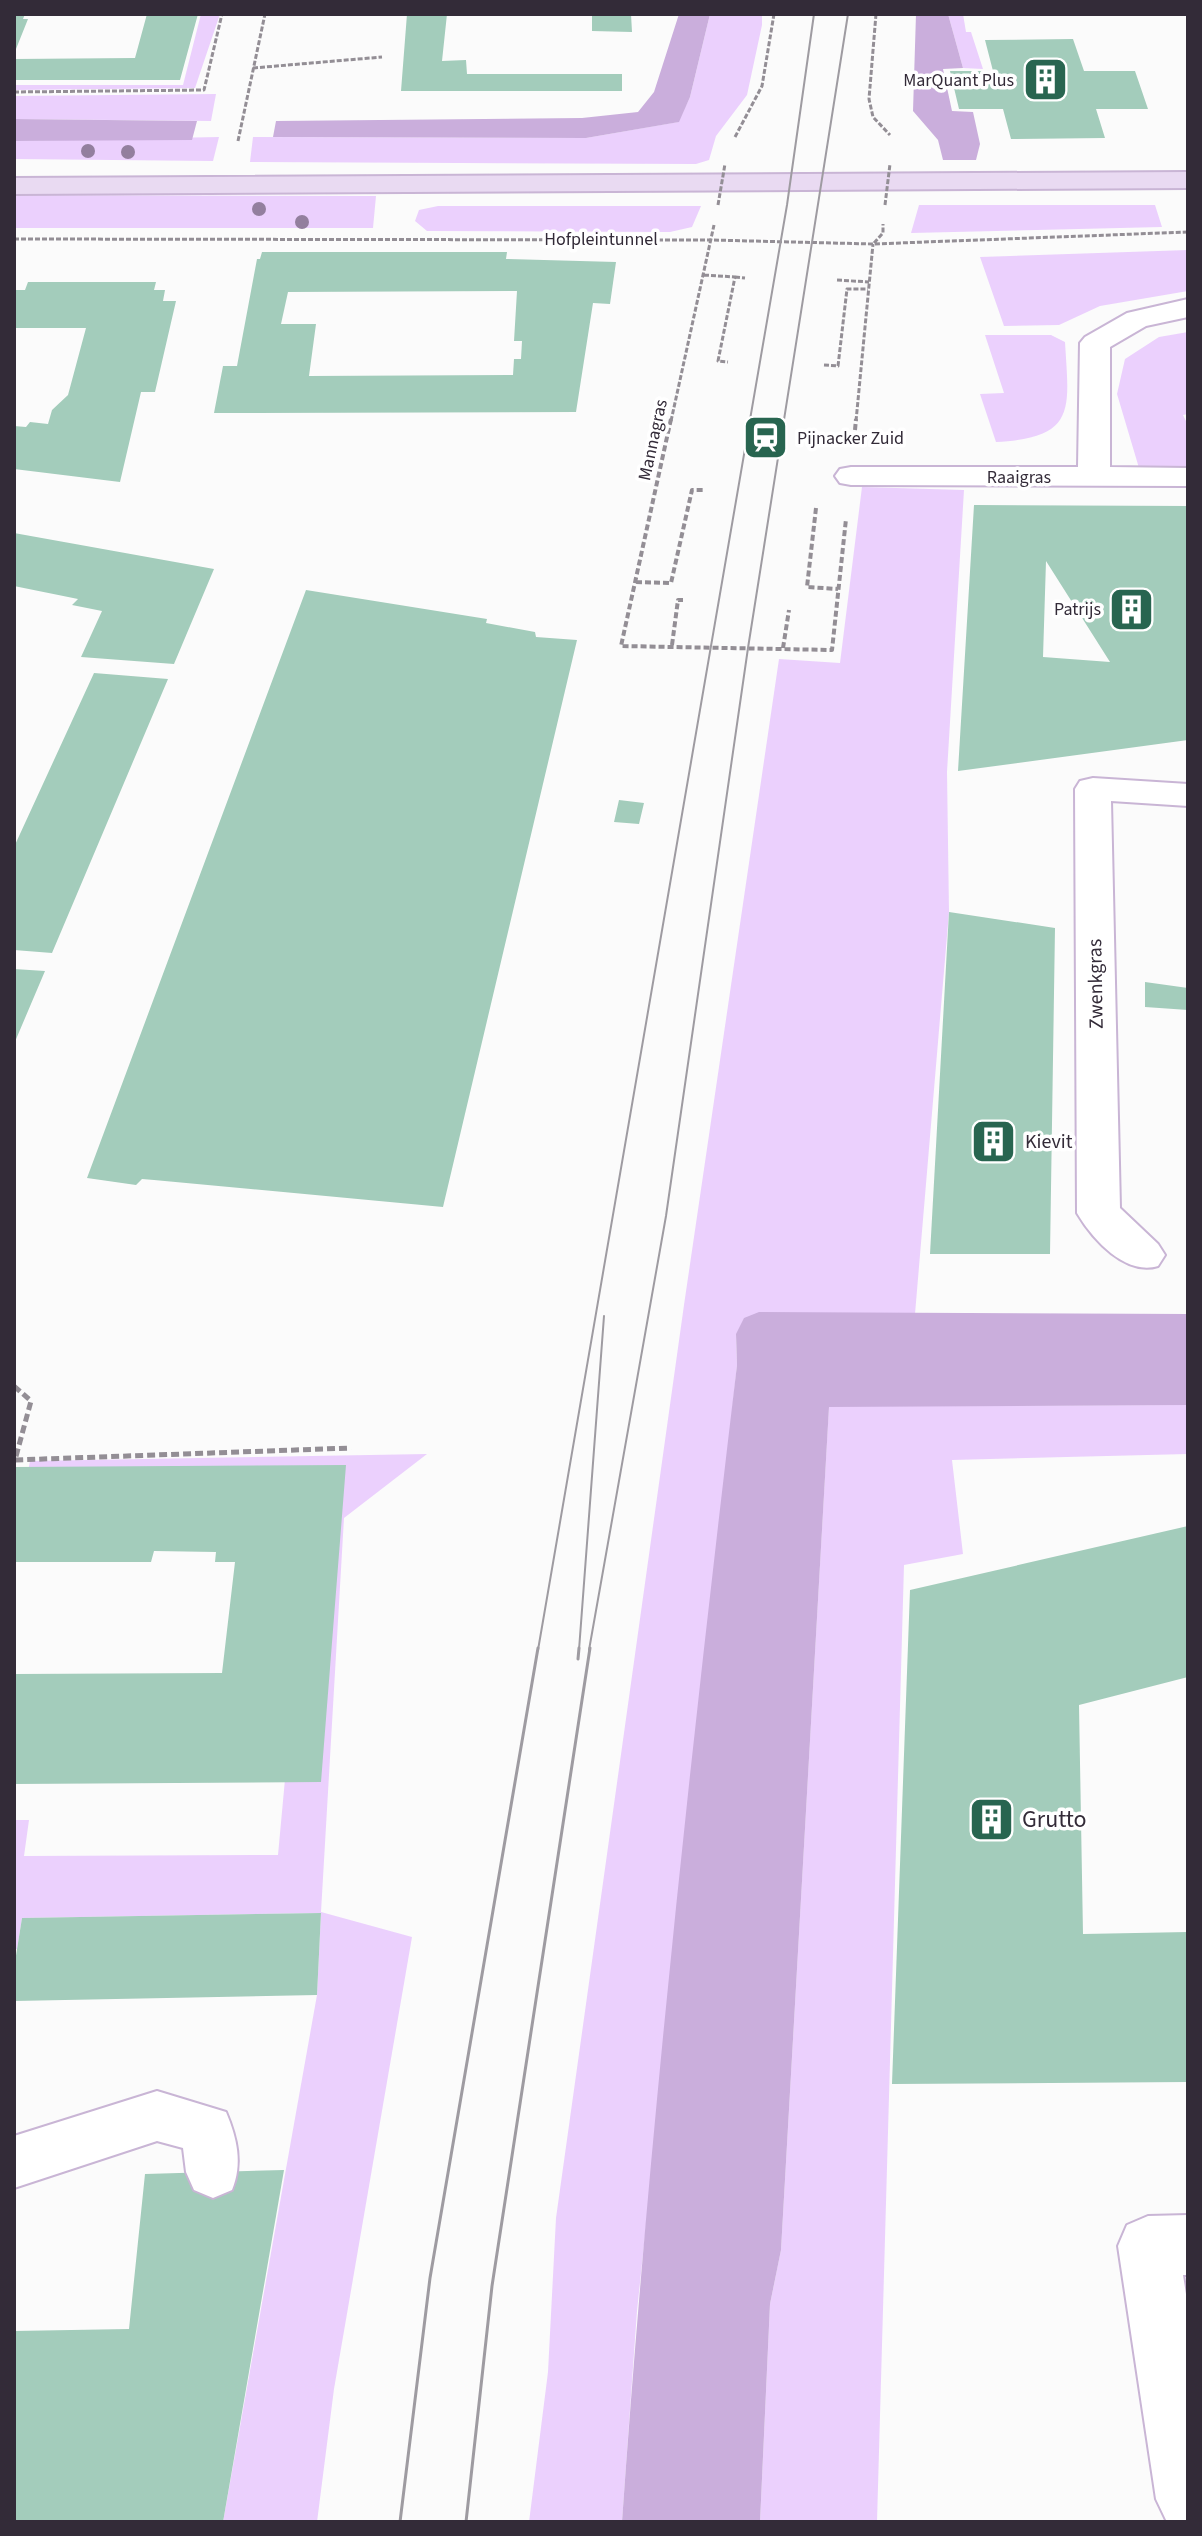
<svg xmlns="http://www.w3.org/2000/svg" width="1202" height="2536" font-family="'Source Sans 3',sans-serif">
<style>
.green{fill:#ebd0fd}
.water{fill:#caaedc}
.building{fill:#a3ccbb;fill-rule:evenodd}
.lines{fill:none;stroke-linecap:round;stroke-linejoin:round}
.lane-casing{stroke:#c9b5d5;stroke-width:4}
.street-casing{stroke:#c9b5d5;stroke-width:4}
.secondary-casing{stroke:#c9b5d5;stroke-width:4}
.path-far2{stroke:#938e95;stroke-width:3;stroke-dasharray:5 2;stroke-linecap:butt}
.path-far1{stroke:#938e95;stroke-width:4;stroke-dasharray:6 3;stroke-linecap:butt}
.path{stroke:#938e95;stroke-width:5;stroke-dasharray:8 4;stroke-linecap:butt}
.lane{fill:#fff;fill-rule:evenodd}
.street{fill:#fff;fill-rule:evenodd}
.secondary{fill:#e9daf2;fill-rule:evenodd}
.tram-far1{stroke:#9e9ba1;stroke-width:2}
.tram{stroke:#9e9ba1;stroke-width:3}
.path-bridge{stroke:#938e95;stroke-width:3;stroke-dasharray:5 2;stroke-linecap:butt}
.tree{fill:#937f9e}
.labels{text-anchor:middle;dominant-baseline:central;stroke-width:7;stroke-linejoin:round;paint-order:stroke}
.far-poi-label{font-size:18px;fill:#332b38;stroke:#fff;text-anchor:end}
.far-street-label{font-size:18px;fill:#332b38;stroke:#fff}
.street-label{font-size:20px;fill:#332b38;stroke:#fff}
.poi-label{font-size:20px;fill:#332b38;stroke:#fff;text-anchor:start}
.near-poi-label{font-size:24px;fill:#332b38;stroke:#fff;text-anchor:start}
</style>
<rect width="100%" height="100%" fill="#fbfbfb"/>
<path class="green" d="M201,14H220L195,88L14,90V85H183Z
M710,14H762V25L747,95L716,136L709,160L696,164L250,162L253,137L586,138L678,122L690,97Z
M948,14H963L966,32H971L983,69L963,68Z
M216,94L211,121L14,119V96Z
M219,137L213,161L14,159V141Z
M14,195L376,196L373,228H14Z
M919,205H1155L1162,227L911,233Z
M438,206H701L692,227L670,232L427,231L415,221L419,210Z
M1188,250V291L1100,306L1059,325L1004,326L980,257Z
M1188,332V414L1183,415L1188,425V468H1139L1117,394L1125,359L1159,337Z
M985,335H1051L1065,342C1069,409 1077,438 996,442L980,394L1004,393Z
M862,487L964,490L947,772L949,912L915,1314H856L736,1334L737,1365L637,2311L622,2522H529L548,2372L556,2218L684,1305L779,659L840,663Z
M1188,1405V1454L952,1460L963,1554L904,1565L877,2522H760L770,2304L781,2250L829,1406Z
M427,1454L344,1518L321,1912L412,1937L334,2389L317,2522H223L317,1995L321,1913L22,1918L17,1949H14V1820H29L24,1856L278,1855L311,1498L14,1546L30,1461Z"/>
<path class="water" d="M679,14H710L690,97L679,122L586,138L273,137L276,121L582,118L638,112L654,92Z
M916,14H948L963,68L943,69L952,111L973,112L980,144L976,160H943L938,140L913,111Z
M14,119L197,121L192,140L14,141Z
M759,1312L1188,1314V1405L829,1407L781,2250L770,2304L760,2522H622C649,2135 691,1750 737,1365L736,1334L744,1318Z"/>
<path class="building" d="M14,14H25L23,19H28L14,54Z
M147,14H198L180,80H14V59L135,58Z
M407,14H447L442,61L466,60L467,74H622V91H401Z
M592,14H631L632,32L592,31Z
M1073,39L1084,71H1135L1148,109H1096L1105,138L1011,139L1003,109H959L950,71H993L985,40Z
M262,252H507L506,259L616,262L610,304L593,303L576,412L214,413L223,366H237L257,259H260ZM517,291L514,341H522L521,359H514L513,375L309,376L316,324H281L288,292Z
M28,282H156L154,290H165L163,301H176L155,392H141L120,482L14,469V426L26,427L30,422L48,424L52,410L68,395L86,328H14V290H25Z
M974,505L1188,506V740L958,771ZM1046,561L1110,662L1043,657Z
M14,533L214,569L174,664L81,657L102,611L72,605L78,599L14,586Z
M306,590L487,619L486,623L535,632L536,637L577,640L443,1207L154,1180L142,1179L136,1185L87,1178Z
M94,673L168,679L52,953L14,950V847Z
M619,800L644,803L639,824L614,822Z
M949,912L1055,928L1050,1254H930Z
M14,969L45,971L14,1044Z
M1145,982L1188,988V1010L1145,1007Z
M346,1465L321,1782L14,1784V1674L222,1673L235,1562H215L216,1552L154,1551L151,1562H14V1467Z
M1188,1526V1677L1079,1705L1083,1934L1188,1932V2082L892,2084L910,1590Z
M321,1913L317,1995L14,2001V1968L22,1918Z
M284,2170L223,2522H14V2331L129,2329L145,2174Z"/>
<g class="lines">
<defs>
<path id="lane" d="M157,2091L226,2112C237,2138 243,2164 232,2190L213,2198L194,2190L186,2172L183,2148L157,2141L14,2188V2136Z"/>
<path id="street" d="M1188,299V317L1146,326L1110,347V467L1188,468V486L851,485L840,483L835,476L840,469L851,467H1078L1080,343L1085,337L1127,313Z
M1093,778L1188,784V806L1111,801L1120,1208L1158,1244L1165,1255L1158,1266C1126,1276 1093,1240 1077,1213L1075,789L1080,781Z
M1188,2215V2275H1183L1188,2307V2522H1167L1156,2499L1118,2246L1127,2225L1148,2216Z"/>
<path id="secondary" d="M1188,172V188L14,194V178Z"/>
</defs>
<use href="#lane" class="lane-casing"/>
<use href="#street" class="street-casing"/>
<use href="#secondary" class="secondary-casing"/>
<path class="path-far2" d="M876,14L869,99L873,117L890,135
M253,68L382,57
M14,92L204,90L222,14
M735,137L762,86L774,14
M238,141L265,14
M14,239L711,240L873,244L1188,232
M874,243L883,233V224
M704,275L735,277L718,361L728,362
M735,277L745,278
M837,280L869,282
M824,365L838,366L847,289H868
M671,421L714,225
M856,421L873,244"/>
<path class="path-far1" d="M671,419L621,646L832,650L846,519
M855,430L856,419
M816,508L807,587L838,589
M636,582L671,583L692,490H703
M672,645L678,600H683
M783,648L789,610"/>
<path class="path" d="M14,1386L31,1401L15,1460L351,1448"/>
<use href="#lane" class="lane"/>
<use href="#street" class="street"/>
<use href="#secondary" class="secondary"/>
<path class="tram-far1" d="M538,1650L787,205L814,14
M579,1650L604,1316
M589,1650L666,1216L748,648L848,14"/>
<path class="tram" d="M578,1659L579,1648
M400,2522L430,2278L538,1648
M466,2522L492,2286L590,1648"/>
<path class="path-bridge" d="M718,205L725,164
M885,205L890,164"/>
</g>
<g class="tree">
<circle cx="88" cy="151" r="7"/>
<circle cx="128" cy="152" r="7"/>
<circle cx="259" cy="209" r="7"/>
<circle cx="302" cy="222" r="7"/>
</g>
<defs>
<symbol id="building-square" viewBox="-11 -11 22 22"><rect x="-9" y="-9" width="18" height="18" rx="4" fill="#286550" stroke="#fff"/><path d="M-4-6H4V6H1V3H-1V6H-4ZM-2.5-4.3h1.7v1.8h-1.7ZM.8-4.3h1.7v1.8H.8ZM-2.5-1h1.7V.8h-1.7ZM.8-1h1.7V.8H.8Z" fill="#fff"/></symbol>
<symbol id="station-square" viewBox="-11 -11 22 22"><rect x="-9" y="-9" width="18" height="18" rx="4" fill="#286550" stroke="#fff"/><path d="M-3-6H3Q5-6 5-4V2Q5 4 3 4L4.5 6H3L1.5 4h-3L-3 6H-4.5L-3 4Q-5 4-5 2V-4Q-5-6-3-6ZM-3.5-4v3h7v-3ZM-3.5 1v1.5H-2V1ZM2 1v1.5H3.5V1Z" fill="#fff"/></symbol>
</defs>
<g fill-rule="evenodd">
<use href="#building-square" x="1020" y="54" width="51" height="51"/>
<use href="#station-square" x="740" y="412" width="51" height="51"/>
<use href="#building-square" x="1106" y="584" width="51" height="51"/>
<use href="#building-square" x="968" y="1116" width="51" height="51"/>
<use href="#building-square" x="966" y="1794" width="51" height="51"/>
</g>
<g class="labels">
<g class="far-poi-label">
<text x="1014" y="80">MarQuant Plus</text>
<text x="797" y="438" text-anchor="start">Pijnacker Zuid</text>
<text x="1101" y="609">Patrijs</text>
</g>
<g class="far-street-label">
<text x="601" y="239">Hofpleintunnel</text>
<text transform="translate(653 440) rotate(-78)">Mannagras</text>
<text x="1019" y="477">Raaigras</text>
</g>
<g class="street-label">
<text transform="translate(1096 984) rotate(-91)">Zwenkgras</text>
</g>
<g class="poi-label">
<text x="1025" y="1142">Kievit</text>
</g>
<g class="near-poi-label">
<text x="1022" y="1819">Grutto</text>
</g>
</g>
<rect width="1202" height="2536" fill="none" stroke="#332b38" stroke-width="32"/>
</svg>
